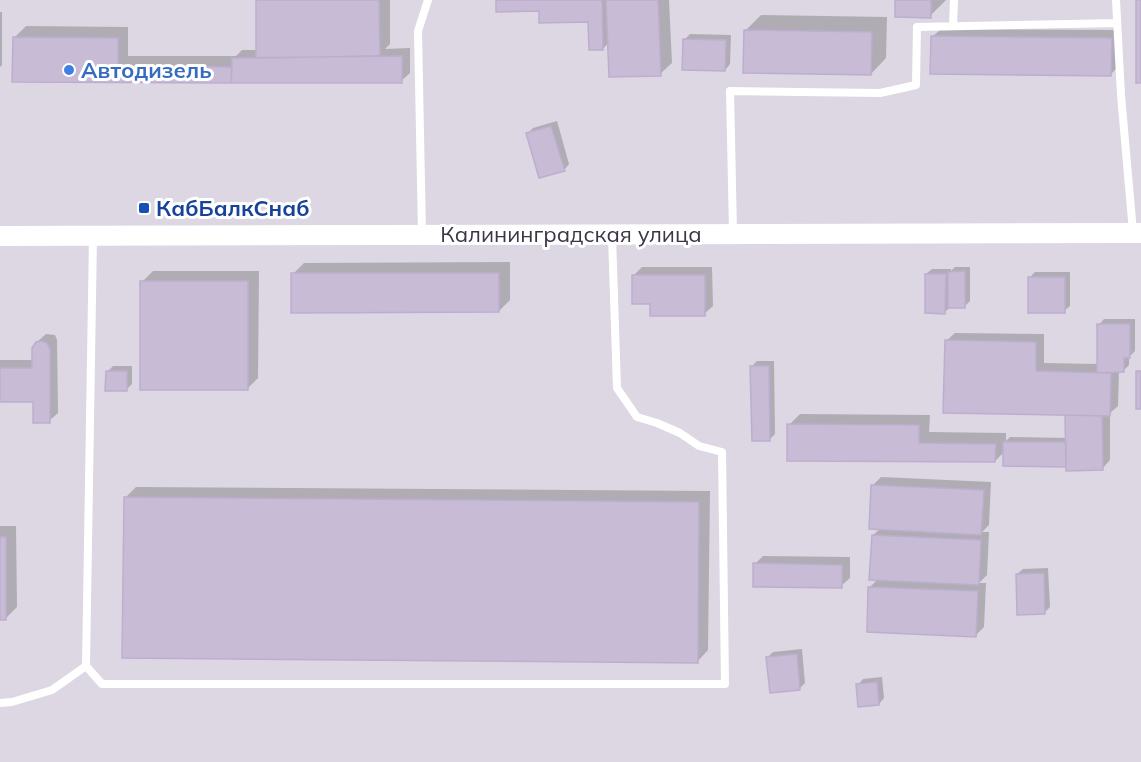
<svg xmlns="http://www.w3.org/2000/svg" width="1141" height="762" font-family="Mulish,sans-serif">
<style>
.industrial{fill:#dcd7e2}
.shadow{fill:#0003}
.building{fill:#c7bbd5;stroke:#bdaecf;stroke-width:1.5}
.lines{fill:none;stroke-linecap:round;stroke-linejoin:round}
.service{stroke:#fff;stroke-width:8}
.tertiary{stroke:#fff;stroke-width:20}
.shop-dot{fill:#3f7fe0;stroke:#fff;stroke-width:2}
.transit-dot{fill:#1a4fb4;stroke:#fff;stroke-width:2}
.labels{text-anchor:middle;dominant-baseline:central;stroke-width:6;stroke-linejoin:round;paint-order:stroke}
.shop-label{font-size:22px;font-weight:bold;fill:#366cbe;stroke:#fff;text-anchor:start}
.transit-label{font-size:22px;font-weight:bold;fill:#164399;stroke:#fff;text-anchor:start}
.street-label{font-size:22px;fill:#3c3545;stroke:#fff}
</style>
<rect width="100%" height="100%" fill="#ede5f3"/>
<path class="industrial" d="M0,0H1141V762H0Z"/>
<path class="shadow" d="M257,0H390V44L385,49L410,48V73L401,81H14V38L26,26L128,27V56H236L242,50H258Z
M497,0H669L672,63L660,74L609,42L603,49L590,20Z
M896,0H946L930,16Z
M0,12H2V65L0,67Z
M761,15L887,17L886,58L871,74L745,31Z
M941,29L1120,30L1119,66L1111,74L932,37Z
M690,34L731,35L730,64L725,70L684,40Z
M557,121L569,164L564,170L527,134L533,128Z
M510,262V300L499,311L293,274L304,263Z
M642,267H712L713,306L704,314L651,302L633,276Z
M955,267H970V301L965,306H951L945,312L926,274L932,269H951V271Z
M153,271H259L258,378L247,389L142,282Z
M1035,272H1070V306L1064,311L1030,277Z
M1104,319H1135V351L1129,357V365L1123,371H1119L1118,406L1110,413V460L1102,469L1005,451L995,461L789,425L800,414L930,415L929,432L1006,433V441L1010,437L1067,438V414L946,341L955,333L1044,334V363L1098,364L1099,325Z
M46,334L55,335L57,340L58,413L49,421L34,400L0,401V360H33L37,342Z
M757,361H774L775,434L770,439L751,367Z
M113,366H132V384L126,390L107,372Z
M881,477L991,482L989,525L982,532H989L987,575L979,583H986L984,627L976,635L870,587L878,579L873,535L881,528L873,485Z
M136,487L710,491L708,650L697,662L125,498Z
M0,526H16L17,607L5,619H0Z
M763,556L850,557V578L841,586L755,564Z
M1048,568L1050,607L1045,612L1017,574L1023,569Z
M802,649L805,683L800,688L768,657L773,652Z
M882,677L884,698L879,704L858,685L863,679Z"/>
<path class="building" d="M256,0H379L380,56L256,58Z
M496,0H602L603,50H589L588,22L539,23V11L496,12Z
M606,0H658L661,76L609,77Z
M895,0H931V18L895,17Z
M1136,0H1141V83H1136Z
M744,30L872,32L871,75L743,73Z
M931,36L1112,38L1111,76L930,74Z
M13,37L118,38V66L232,67L231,83L12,82Z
M683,39L726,40L725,71L682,70Z
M402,56V83H231L232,58Z
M551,126L565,171L539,178L526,133Z
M965,271V308H948V272Z
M291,273H499V312L291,313Z
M925,274H946L945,314L925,313Z
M632,275H705V316H650V304H632Z
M1028,277H1065V313H1028Z
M140,281H248V390H140Z
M1097,324H1130V358H1124V372L1097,373Z
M945,340L1036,342V371L1111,373L1110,416L943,413Z
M41,341L47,343L50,349V423H33V402H0V368H32V348L36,342Z
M750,366H769L770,441H752Z
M106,371H127V391H105Z
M1136,371H1141V409H1136Z
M1065,415L1102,416L1103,470L1066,471Z
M787,424L919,425V443L996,444L995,462L787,461Z
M1003,442H1066V467L1003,466Z
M871,485L984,490L981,535L869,529Z
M124,497L699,502L698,663L122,658Z
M872,535L981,540L979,585L869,580Z
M0,537H6V620H0Z
M753,563L842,565V588L753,587Z
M1044,573L1045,614L1017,615L1016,574Z
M868,587L978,591L976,637L867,632Z
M797,654L800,690L770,693L766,657Z
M877,682L879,705L858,707L856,684Z"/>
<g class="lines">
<path class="service" d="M1116,0L1121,95L1133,232
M953,26L954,0
M733,232L730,91L880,93L916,85L917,27L1117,23
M422,234L418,31L428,0
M86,666L93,236
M0,703L12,702L52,690L86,666L102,684H725L722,452L699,446L680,433L657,423L637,417L617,388L612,236"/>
<path class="tertiary" d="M0,236L1141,233"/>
</g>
<circle class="shop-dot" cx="69" cy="70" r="6"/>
<rect class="transit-dot" x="138" y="202" width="12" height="12" rx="3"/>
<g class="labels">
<g class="shop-label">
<text x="81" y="70">Автодизель</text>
</g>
<g class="transit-label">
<text x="156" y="208">КабБалкСнаб</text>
</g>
<g class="street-label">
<text x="571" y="234">Калининградская улица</text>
</g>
</g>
</svg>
